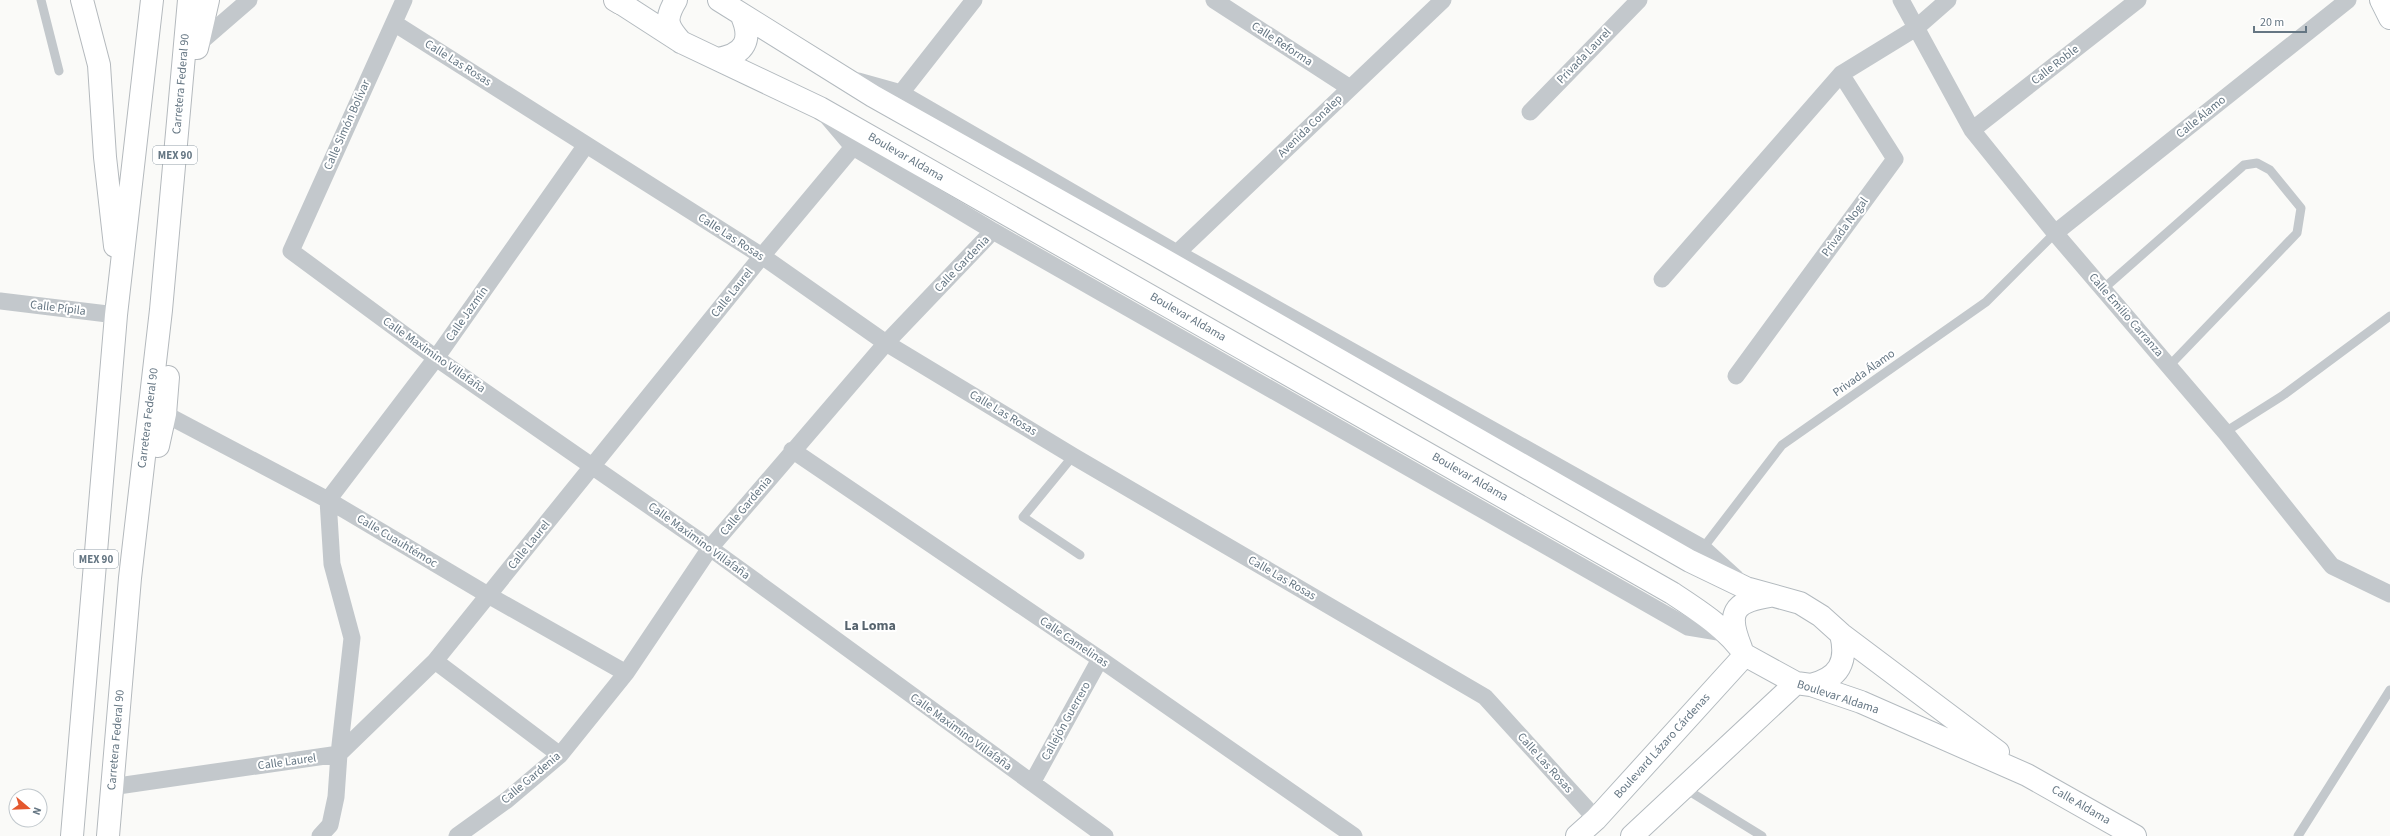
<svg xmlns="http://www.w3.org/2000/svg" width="2390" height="836" font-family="'Source Sans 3',sans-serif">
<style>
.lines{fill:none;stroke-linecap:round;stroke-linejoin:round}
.secondary-casing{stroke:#b3babf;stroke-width:24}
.highway-casing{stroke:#b4b9bd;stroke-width:24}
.lane{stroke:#c3c8cc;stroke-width:9}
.street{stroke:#c3c8cc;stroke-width:17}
.secondary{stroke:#fff;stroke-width:22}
.highway{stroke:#fff;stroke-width:22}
.labels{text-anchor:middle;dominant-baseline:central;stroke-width:4;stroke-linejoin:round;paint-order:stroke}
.shield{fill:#fff;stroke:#939fa8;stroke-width:1}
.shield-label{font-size:11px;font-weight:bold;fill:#657683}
.street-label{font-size:12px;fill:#657683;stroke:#fff}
.quarter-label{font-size:14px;font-weight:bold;fill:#57646e;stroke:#fff}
</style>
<rect width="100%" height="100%" fill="#fafaf8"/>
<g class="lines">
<defs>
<path id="secondary" d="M616,0L681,42L820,108L1672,593C1698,610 1728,629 1745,655L1796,683L1811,685L1861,702L2027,775L2135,836
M676,0C664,20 667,26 681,42
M719,0L873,96L1154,254L1690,561L1746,588L1800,603L1821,616L1841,634L1998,752
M2381,0L2390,18
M718,59C745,54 753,40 741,14
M1741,648C1727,613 1732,602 1770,596
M1811,685C1839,678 1848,662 1841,634
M1577,836L1596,819L1745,655
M1632,836L1796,683"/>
<path id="highway" d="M82,0L99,65L105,157L115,246
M615,0L620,3
M197,48L208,0
M158,446L165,414L168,377
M72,836L116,315L152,0
M108,836L130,578L161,310L189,0"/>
</defs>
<use href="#secondary" class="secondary-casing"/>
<use href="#highway" class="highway-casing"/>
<path class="lane" d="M41,0L59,71
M2103,289L2244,165L2257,163L2270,170L2301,208L2297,233L2170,365
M2225,432L2282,396L2390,316
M1073,456L1023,517L1080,555
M1703,548L1782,445L1986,302L2055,233
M1684,788L1762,836
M2298,836L2390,690"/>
<path class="street" d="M404,0L291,251L436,358L710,548L1105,836
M1214,0L1350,88
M1901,0L1972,130L2055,233L2225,432L2332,566L2390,594
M394,23L762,256L886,343L1073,456L1485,697L1596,819
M197,45L249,0
M858,81L901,93L1177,253L1703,548L1736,578
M901,93L974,0
M1530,112L1639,0
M825,114L853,147L993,231L1688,627L1724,633
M1972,130L2138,0
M2055,233L2348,0
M1177,253L1443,0
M1662,279L1841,74L1916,28L1948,0
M0,301L116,315
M1736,376L1895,159L1841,74
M165,414L328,500L488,595L626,673
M792,450L1100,659L1354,836
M435,661L560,755
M1032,783L1100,659
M111,787L339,754L435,661L762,256L853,147
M320,836L330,825L336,797L339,754L352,638L332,564L328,500L436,358L586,145
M457,836L507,800L560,755L626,673L710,548L886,343L993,231"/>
<use href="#secondary" class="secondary"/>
<use href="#highway" class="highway"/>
</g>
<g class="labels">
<g class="shield">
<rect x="153" y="146" width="44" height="18" rx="3"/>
<rect x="74" y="550" width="44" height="18" rx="3"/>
</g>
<g class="shield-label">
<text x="175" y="155">MEX 90</text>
<text x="96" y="559">MEX 90</text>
</g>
<g class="street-label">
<text transform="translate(1282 44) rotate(33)">Calle Reforma</text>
<text transform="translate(1584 56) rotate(-46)">Privada Laurel</text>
<text transform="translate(458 63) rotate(32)">Calle Las Rosas</text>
<text transform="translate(2055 65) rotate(-38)">Calle Roble</text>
<text transform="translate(181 84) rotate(-85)">Carretera Federal 90</text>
<text transform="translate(2201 117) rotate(-39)">Calle Álamo</text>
<text transform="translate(347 125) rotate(-66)">Calle Simón Bolívar</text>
<text transform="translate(1310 126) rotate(-44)">Avenida Conalep</text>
<text transform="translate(906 157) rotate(30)">Boulevar Aldama</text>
<text transform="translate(1845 227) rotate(-54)">Privada Nogal</text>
<text transform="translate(731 237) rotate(33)">Calle Las Rosas</text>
<text transform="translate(962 264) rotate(-46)">Calle Gardenia</text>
<text transform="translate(732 293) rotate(-51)">Calle Laurel</text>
<text transform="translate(58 308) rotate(7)">Calle Pípila</text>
<text transform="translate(467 314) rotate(-55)">Calle Jazmín</text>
<text transform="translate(2126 315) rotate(49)">Calle Emilio Carranza</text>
<text transform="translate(1188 317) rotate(30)">Boulevar Aldama</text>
<text transform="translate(434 355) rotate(35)">Calle Maximino Villafaña</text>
<text transform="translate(1864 373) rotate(-35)">Privada Álamo</text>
<text transform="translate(1003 413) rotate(31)">Calle Las Rosas</text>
<text transform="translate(148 418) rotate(-83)">Carretera Federal 90</text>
<text transform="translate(1470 477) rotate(30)">Boulevar Aldama</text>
<text transform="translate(746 506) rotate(-50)">Calle Gardenia</text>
<text transform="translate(397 541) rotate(31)">Calle Cuauhtémoc</text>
<text transform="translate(699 541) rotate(36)">Calle Maximino Villafaña</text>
<text transform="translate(529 545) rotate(-51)">Calle Laurel</text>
<text transform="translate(1282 578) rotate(30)">Calle Las Rosas</text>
<text transform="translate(1074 642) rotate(34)">Calle Camelinas</text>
<text transform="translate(1838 697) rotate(18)">Boulevar Aldama</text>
<text transform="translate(1066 721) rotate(-61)">Callejón Guerrero</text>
<text transform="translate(961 732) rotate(36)">Calle Maximino Villafaña</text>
<text transform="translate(116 740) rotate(-85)">Carretera Federal 90</text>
<text transform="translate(1662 746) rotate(-48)">Boulevard Lázaro Cárdenas</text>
<text transform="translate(287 762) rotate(-8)">Calle Laurel</text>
<text transform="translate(1545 763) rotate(48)">Calle Las Rosas</text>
<text transform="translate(531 778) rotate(-40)">Calle Gardenia</text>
<text transform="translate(2081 805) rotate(30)">Calle Aldama</text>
</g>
<g class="quarter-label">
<text x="870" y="626">La Loma</text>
</g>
</g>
<g transform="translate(28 808) rotate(109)"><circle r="19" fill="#ffffff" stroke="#c1c8cd"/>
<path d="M0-3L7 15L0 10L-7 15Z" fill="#e4572e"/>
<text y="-6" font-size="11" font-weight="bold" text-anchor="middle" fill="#657683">N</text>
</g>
<path d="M2254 26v6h52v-6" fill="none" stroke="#657683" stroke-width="2"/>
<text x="2260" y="26" font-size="12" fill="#657683" stroke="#ffffff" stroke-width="3" paint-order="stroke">20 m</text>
</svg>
